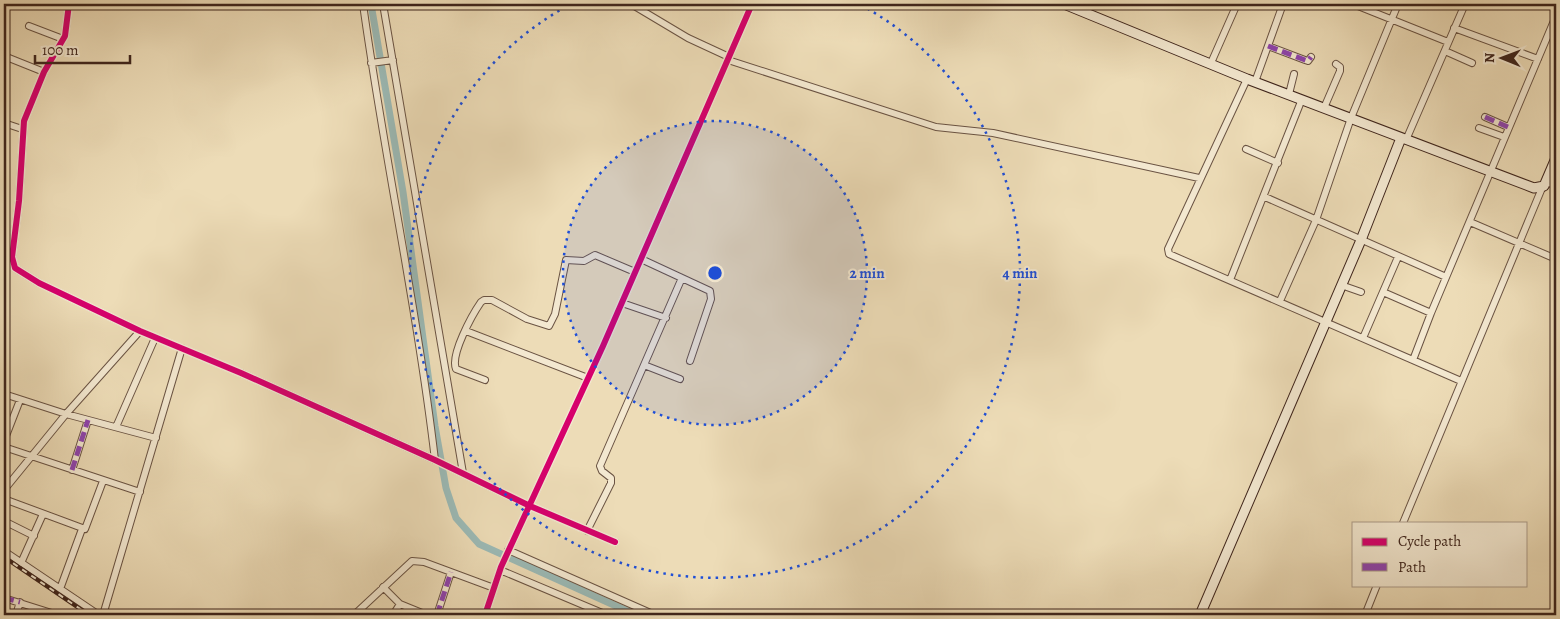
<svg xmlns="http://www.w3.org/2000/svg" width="1560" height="619" font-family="Alegreya,serif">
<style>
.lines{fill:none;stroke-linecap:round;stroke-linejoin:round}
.canal{stroke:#9bbab6;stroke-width:7}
.street-casing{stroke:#6a5343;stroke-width:8}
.secondary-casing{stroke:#3f251c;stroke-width:11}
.street{stroke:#f3e8d0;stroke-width:6}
.secondary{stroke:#f3e8d0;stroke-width:9}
.rail-casing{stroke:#3f251c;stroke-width:4}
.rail{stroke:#f3e8d0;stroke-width:2;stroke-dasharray:5.5;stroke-linecap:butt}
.quiet{stroke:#8e44ad;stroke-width:5;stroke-dasharray:10 5;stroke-linecap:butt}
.cycleway-casing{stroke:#f3e8d0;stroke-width:9}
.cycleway{stroke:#d6006c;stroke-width:6}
.ring{fill:none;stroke:#1d4ed8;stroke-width:2.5;stroke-dasharray:2.5 5}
.centre{fill:#1d4ed8;stroke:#f3e8d0;stroke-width:2.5}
.ring-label{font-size:15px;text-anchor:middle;font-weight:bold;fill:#1d4ed8;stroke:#f3e8d0;stroke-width:4;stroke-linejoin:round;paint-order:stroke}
</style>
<rect width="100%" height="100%" fill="#eddcb7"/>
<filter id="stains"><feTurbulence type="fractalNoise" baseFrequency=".004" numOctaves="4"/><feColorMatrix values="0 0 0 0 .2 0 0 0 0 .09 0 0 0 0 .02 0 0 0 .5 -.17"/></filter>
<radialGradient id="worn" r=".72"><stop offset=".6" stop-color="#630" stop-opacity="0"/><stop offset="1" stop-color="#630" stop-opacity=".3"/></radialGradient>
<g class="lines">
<path class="canal" d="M371,4L403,192L435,426L446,488L456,518L479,544L636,615"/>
<defs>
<path id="street" d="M69,4L65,36L44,72L24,121L19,201L12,257L15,268L39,283L140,331L241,373L435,460L530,506L615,542
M363,4C384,156 417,307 435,460
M383,4L463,473
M631,4L688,38L729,57
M1353,4L1448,42
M1455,4L1463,7
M29,26L63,39
M1454,28L1538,59
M1268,46L1305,60L1308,61L1311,57
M1445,51L1472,63
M4,56L44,72
M728,60L936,127L993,133L1199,178
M371,63L393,60
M1211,63L1237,4
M1247,79L1168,249L1169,254L1461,381
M1255,82L1283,4
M1289,94L1294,74
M1324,108L1340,71V67L1336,64
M1485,117L1508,127
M4,123L22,129
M1479,128L1504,137
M1406,140L1465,4
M1246,149L1278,163
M1547,182L1556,186
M1265,197L1446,277
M1470,222L1556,259
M641,259L710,291L711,299L690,361
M1230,280L1302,99
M1341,285L1361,292
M1383,292L1431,313
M1280,301L1316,220L1351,118L1398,4
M622,303L666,318
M466,331L588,378
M1363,338L1398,257
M1413,360L1431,313L1556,16
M644,365L680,379
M485,380L456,369C450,355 472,315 481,302L484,300H492L527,319L549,326L555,314L566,260L584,261L595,255L635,272
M4,394L66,414L156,438
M116,427L155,338
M4,441L20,400
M4,447L140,492
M72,470L88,420
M4,490L66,414L140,331
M4,499L85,529L103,481
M4,521L34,536
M1403,523L1542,188
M587,531L611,483V478L602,471L600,466L681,280
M508,550L655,615
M4,551L99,615
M21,563L43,514
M500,570L607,615
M383,587L400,604L427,615
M60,589L82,529
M4,598L58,615
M16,615L20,602
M103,615L182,348
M354,615L412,561L424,562L494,588
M393,615L400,604
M437,615L451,572
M485,615L501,567L603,346L752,4
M1365,615L1377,585"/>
<path id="secondary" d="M1064,4L1247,79L1534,188L1544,186L1556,158
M1200,615L1361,240L1401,138"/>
</defs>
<use href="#street" class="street-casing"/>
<use href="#secondary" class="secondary-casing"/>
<use href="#street" class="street"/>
<use href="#secondary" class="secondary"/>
<defs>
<path id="rail" d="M4,557L89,615"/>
</defs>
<use href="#rail" class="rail-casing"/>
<use href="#rail" class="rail"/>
<path class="quiet" d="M1268,46L1305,60L1308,61L1311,57
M1485,117L1508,127
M72,470L88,420
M4,598L20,602
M437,615L451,572"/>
<defs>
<path id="cycleway" d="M69,4L65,36L44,72L24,121L19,201L12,257L15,268L39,283L140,331L241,373L435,460L530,506L615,542
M485,615L501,567L603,346L752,4"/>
</defs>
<use href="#cycleway" class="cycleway-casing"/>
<use href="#cycleway" class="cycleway"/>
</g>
<circle cx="715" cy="273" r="152" fill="#1d4ed8" fill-opacity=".12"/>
<g class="ring">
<circle cx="715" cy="273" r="152"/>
<path d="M861 5A305 305 0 1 1 569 5"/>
</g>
<circle cx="715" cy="273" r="8" class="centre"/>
<g class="ring-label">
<text x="867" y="278">2 min</text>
<text x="1020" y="278">4 min</text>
</g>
<rect width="1560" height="619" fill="none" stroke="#eddcb7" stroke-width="20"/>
<rect x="5" y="5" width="1550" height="609" fill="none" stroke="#3f251c" stroke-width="2.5"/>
<rect x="10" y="10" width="1540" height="599" fill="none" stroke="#3f251c"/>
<rect x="1352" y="522" width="175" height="65" fill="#f3e8d0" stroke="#ab9a88"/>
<rect x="1362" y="538" width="25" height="8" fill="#d6006c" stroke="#ab9a88"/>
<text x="1398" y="546" font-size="15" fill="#3f251c">Cycle path</text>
<rect x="1362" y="563" width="25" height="8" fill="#8e44ad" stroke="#ab9a88"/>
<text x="1398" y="572" font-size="15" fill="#3f251c">Path</text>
<g transform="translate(1502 58) rotate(271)" stroke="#f3e8d0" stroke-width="4" paint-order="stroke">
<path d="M0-4L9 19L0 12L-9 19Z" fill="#3f251c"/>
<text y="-8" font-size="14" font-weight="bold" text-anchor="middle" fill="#3f251c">N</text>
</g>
<path d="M35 55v8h95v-8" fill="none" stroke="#3f251c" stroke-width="2.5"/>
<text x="42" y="55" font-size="15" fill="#3f251c" stroke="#f3e8d0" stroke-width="4" paint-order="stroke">100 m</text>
<rect width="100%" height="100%" filter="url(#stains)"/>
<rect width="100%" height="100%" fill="url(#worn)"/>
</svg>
